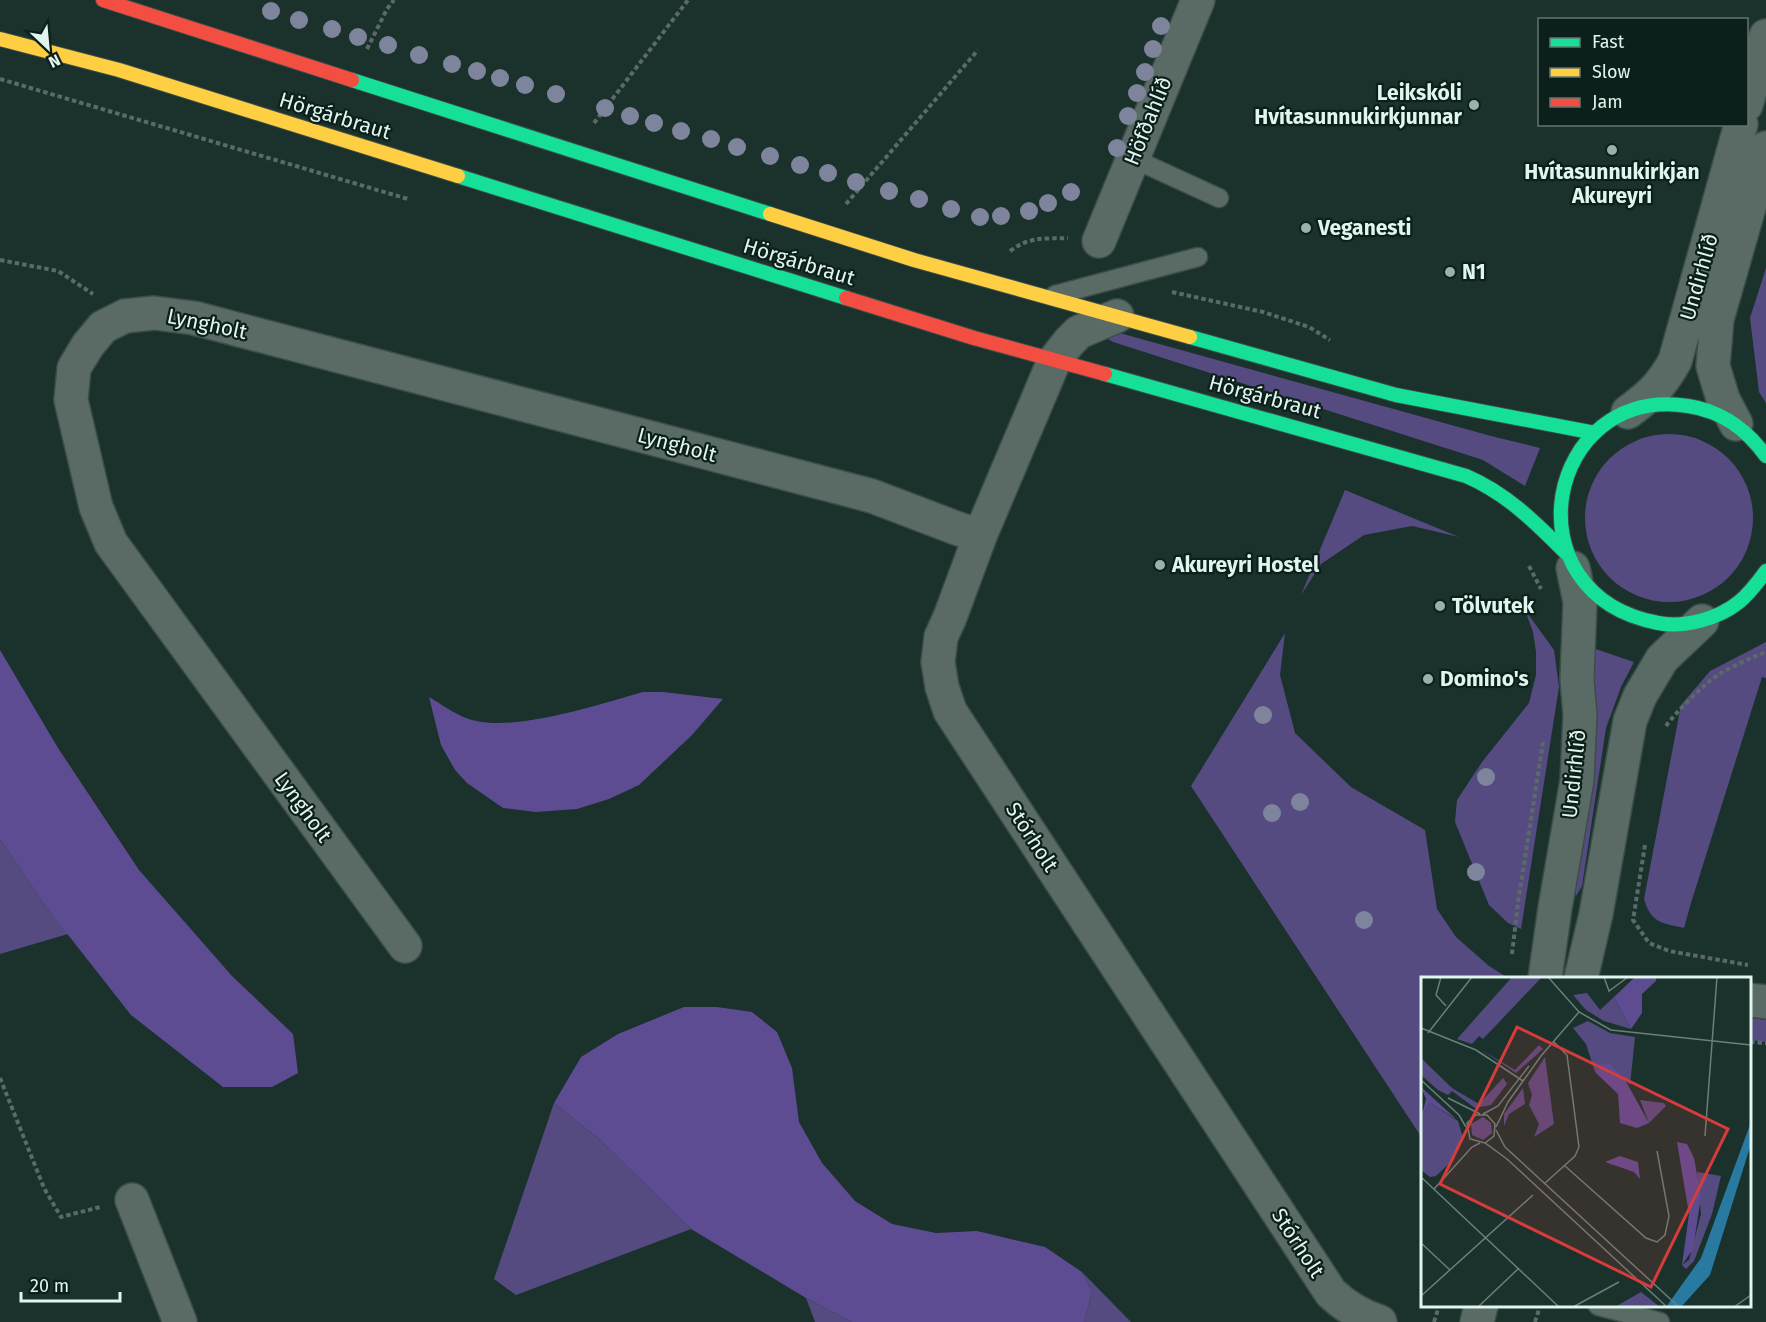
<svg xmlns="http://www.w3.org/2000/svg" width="1766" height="1322" font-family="'Fira Sans',sans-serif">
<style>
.green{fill:#564b80}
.forest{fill:#5d4c92}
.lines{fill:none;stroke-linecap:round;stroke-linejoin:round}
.lane-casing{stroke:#3b4d48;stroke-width:21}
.street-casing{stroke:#3b4d48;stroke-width:36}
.fast-casing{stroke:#3b4d48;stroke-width:16}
.slow-casing{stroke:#3b4d48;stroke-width:16}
.jam-casing{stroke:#3b4d48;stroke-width:16}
.path{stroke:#5b6a66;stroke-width:4;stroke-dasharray:4.5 3;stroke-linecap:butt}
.lane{stroke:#5a6b66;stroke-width:18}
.street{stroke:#5a6b66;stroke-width:33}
.fast{stroke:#16e098;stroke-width:14}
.slow{stroke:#ffcf43;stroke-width:14}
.jam{stroke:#f24e42;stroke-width:14}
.tree{fill:#7e849b}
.poi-dot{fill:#9ab0aa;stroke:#0d1f1a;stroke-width:2}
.labels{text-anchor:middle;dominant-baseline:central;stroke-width:4.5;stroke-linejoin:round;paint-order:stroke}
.poi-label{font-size:21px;font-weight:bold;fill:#dff5ee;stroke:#0d1f1a;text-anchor:start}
.street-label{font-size:21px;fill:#dff5ee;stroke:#0d1f1a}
.inset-road{fill:none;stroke:#697f7a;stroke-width:1.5}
.view{fill:#d73c3c;fill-opacity:0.15;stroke:#d73c3c;stroke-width:3}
.inset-edge{fill:none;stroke:#dff5ee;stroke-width:3}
</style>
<rect width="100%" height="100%" fill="#1a312c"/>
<path class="green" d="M1766,268V403L1759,392L1750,318Z
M1093,330L1116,332L1491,436L1540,448L1525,486L1483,460L1113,342Z
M1585 518a84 84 0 1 1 168 0a84 84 0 1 1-168 0Z
M1345,490L1459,537L1412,526L1364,535L1321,564L1301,595Z
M1525,610L1554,650L1559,687L1521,929L1508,923L1489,905L1455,822L1457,800L1482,762L1529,703L1536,675V652L1533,632Z
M1285,633L1280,675L1295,733L1351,787L1425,830L1437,909L1456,937L1489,966L1505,976V978H1422V1138L1191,786Z
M1766,642V678L1762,677L1691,903L1684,928C1662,923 1651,923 1644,899L1681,705L1710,671Z
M1587,646L1634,662L1621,687L1606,728L1582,886L1576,896L1572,884Z
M0,839L43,903L68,934L0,954Z
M1750,1018L1766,1020V1042L1750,1040Z
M554,1103L599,1139L691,1229L516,1295L494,1279Z
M1082,1272L1131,1322H1084L1092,1292Z
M806,1298L852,1322H815Z"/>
<path class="forest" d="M0,650L58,748L139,870L232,976L293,1034L298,1073L272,1087H223L131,1015L43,903L0,839Z
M643,692H663L723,699L692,735L639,785L609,799L577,809L536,812L503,808L467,783L455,770L441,745L429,697C441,704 453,713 466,718C509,735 599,704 643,692Z
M684,1007H717L752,1012L777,1032L792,1068L799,1122L822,1163L855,1201L892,1224L936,1233L977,1231L1045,1247L1082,1272L1092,1292L1084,1322H852L806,1298L691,1229L599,1139L554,1103L581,1057L618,1034Z"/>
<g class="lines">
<defs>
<path id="lane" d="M1132,158L1219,198
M1055,295L1198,257
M1598,1306L1660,1322"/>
<path id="street" d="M1746,105L1766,36
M1099,241L1198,0
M1117,316L1079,332L1069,342L1054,361L980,536L950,617L941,637L938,662L942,687L950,711L1331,1293C1346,1307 1361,1316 1380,1322
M1628,412C1651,395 1661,386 1675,361L1741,124
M1736,424L1723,399L1713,366L1717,319L1766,148
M405,946L111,543L96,507L71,400L74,368L88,345L103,327L125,316L154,313L194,318L872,496L956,528L980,536
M1545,978L1555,908L1577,780L1580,715L1577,679L1580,602L1573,568
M1581,978L1596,914L1630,721L1640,696L1662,659L1702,621
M1750,1000L1766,1002
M132,1200L180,1322
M1477,1322L1481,1306"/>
<path id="fast" d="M352,80L770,214
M458,176L846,298
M1190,337L1396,395L1595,433
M1105,374L1466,476C1506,493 1535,522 1566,553
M1766,456C1746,429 1722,411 1688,406C1546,384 1505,594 1658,623C1684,628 1718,619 1739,602C1750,593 1758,582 1766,571"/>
<path id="slow" d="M0,39L119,70L458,176
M770,214L914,260L1190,337"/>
<path id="jam" d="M103,0L352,80
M846,298L974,338L1105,374"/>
</defs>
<use href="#lane" class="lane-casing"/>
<use href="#street" class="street-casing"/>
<use href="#fast" class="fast-casing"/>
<use href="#slow" class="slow-casing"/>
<use href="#jam" class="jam-casing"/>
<path class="path" d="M367,49L387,9L394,0
M0,79L408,199
M594,123L688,0
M846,204L978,50
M1010,251C1031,236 1043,239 1068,238
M0,260L58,271L93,294
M1172,292L1263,312L1309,327L1330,340
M1529,566L1541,589
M1666,726C1676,712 1704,684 1718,675C1733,666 1750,658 1766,652
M1645,845L1633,920L1649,943L1669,951L1748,965
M1512,954L1518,903L1543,742
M1750,1042L1766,1043
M0,1078L44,1188L61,1217L100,1207
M1434,1322L1439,1306
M1535,1322L1540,1306"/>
<use href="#lane" class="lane"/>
<use href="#street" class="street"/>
<use href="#fast" class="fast"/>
<use href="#slow" class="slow"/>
<use href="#jam" class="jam"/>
</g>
<g class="tree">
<circle cx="271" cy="11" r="9"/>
<circle cx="299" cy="20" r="9"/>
<circle cx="1161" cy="26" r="9"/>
<circle cx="332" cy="29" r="9"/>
<circle cx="358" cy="37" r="9"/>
<circle cx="388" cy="45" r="9"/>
<circle cx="1153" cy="49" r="9"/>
<circle cx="419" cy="55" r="9"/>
<circle cx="452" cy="64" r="9"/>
<circle cx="477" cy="71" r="9"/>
<circle cx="1145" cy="72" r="9"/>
<circle cx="500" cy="78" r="9"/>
<circle cx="525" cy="85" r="9"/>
<circle cx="1137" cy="93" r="9"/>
<circle cx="556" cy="94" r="9"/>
<circle cx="605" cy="108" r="9"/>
<circle cx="630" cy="116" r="9"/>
<circle cx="1128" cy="116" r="9"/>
<circle cx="654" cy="123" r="9"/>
<circle cx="681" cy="131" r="9"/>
<circle cx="711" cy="139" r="9"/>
<circle cx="737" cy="147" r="9"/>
<circle cx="1117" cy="148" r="9"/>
<circle cx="770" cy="156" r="9"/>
<circle cx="800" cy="165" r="9"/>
<circle cx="828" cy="173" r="9"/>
<circle cx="856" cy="182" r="9"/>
<circle cx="889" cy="191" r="9"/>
<circle cx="1071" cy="192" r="9"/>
<circle cx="919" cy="199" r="9"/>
<circle cx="1048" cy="203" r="9"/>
<circle cx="951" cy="209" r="9"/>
<circle cx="1029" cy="211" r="9"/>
<circle cx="1001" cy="216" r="9"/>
<circle cx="980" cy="217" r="9"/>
<circle cx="1263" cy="715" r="9"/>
<circle cx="1486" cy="777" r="9"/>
<circle cx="1300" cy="802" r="9"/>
<circle cx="1272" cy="813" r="9"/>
<circle cx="1476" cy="872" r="9"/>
<circle cx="1364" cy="920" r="9"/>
</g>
<g class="poi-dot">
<circle cx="1474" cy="105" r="6"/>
<circle cx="1612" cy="150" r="6"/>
<circle cx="1306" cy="228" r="6"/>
<circle cx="1450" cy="272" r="6"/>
<circle cx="1160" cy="565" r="6"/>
<circle cx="1440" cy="606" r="6"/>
<circle cx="1428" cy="679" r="6"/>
</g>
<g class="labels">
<g class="poi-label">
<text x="1462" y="93" text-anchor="end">Leikskóli<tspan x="1462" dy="24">Hvítasunnukirkjunnar</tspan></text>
<text x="1612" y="172" text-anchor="middle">Hvítasunnukirkjan<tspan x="1612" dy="24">Akureyri</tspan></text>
<text x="1318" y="228">Veganesti</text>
<text x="1462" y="272">N1</text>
<text x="1172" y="565">Akureyri Hostel</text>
<text x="1452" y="606">Tölvutek</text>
<text x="1440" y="679">Domino's</text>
</g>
<g class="street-label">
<text transform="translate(335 116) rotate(17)">Hörgárbraut</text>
<text transform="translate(1148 121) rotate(-68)">Höfðahlíð</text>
<text transform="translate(799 262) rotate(17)">Hörgárbraut</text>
<text transform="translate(1699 277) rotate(-74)">Undirhlíð</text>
<text transform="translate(207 324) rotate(12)">Lyngholt</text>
<text transform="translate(1265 397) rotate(15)">Hörgárbraut</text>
<text transform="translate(677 445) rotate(15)">Lyngholt</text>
<text transform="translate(1574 774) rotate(-84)">Undirhlíð</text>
<text transform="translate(303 807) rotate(54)">Lyngholt</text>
<text transform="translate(1032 837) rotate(57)">Stórholt</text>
<text transform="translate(1298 1243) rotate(57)">Stórholt</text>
</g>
</g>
<g transform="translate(1421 977)">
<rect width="330" height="330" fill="#1a312c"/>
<path d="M91,0L120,1L62,62L58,59L51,67L36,62ZM166,16L179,33L193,20L210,52L183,44L165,33L152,18ZM167,44L189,56L214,60L209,108L190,87L174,95L165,67L152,51ZM118,68L122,72L95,96L59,72L94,93ZM124,80L133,147L113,160L118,147L108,128L111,118L107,106ZM0,81L31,111L58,127L82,101L86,107L70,128L54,131L31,114L27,118L17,113L0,98ZM102,111L104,127L88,137L83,149V137ZM219,123L243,126L245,129L228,146ZM9,126L37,144L42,161L32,178L34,181L15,199L9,200L0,193V142ZM62,140L70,146L71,156L62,163L51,158L50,147ZM276,195L300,199L291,237L273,284L265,292L261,288L268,283L280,237ZM220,315L239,330H194Z" fill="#564b80"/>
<path d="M214,0H235V4L221,17V36L210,52L193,20ZM182,86L190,87L203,101L228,146L216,151L199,146L197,117L174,95ZM0,110L33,140L35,142L9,126L0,142L5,122ZM256,165L266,167L273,181L280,220L272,272L261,288L268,237ZM199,179L217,185L219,202L213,195L184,185Z" fill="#5d4c92"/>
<path d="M330,145V167L289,298L260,330H245L280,281Z" fill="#297aa0"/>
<path class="inset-road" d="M20,0L15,18L25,29M127,0L158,35L190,53L330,68M183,0L188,14L207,0M0,51L55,73L102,104M7,56L51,0M0,103L38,138L45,150M27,121L59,137M62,137L77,129L108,89M75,150L87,125L120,79L158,35M75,153L84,170L258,330M284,159L296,0M64,166L73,159L74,147L66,138H55L46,146L49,162L64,166L86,182L246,330M144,189L225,261L236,265L244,258L248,239L236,174M0,200L138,330M123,207L154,179L158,170L146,78L132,64M13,212L51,170L59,166M0,266L29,293M0,319L112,218M57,330L98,291M152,330L198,305M313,330L330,318"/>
<path class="view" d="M96,50L307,152L230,310L19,207Z"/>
<rect width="330" height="330" class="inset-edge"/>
</g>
<rect x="1538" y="18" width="210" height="108" fill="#0d1f1a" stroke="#61756f" stroke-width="1.5"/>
<rect x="1550" y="38" width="30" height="9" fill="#16e098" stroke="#61756f" stroke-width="1.5"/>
<text x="1592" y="48" font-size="18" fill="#dff5ee">Fast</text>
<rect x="1550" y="68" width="30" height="9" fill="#ffcf43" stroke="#61756f" stroke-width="1.5"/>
<text x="1592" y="78" font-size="18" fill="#dff5ee">Slow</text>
<rect x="1550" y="98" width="30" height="9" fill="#f24e42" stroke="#61756f" stroke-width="1.5"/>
<text x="1592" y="108" font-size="18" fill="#dff5ee">Jam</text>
<g transform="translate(48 48) rotate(154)" stroke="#0d1f1a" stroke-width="4.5" paint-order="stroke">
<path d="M0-4.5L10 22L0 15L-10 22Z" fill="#dff5ee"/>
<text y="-9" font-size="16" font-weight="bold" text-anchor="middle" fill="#dff5ee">N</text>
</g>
<path d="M21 1292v9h99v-9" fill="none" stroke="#dff5ee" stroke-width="3"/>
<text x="30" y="1292" font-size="18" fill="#dff5ee" stroke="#0d1f1a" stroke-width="4.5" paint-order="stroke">20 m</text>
</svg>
